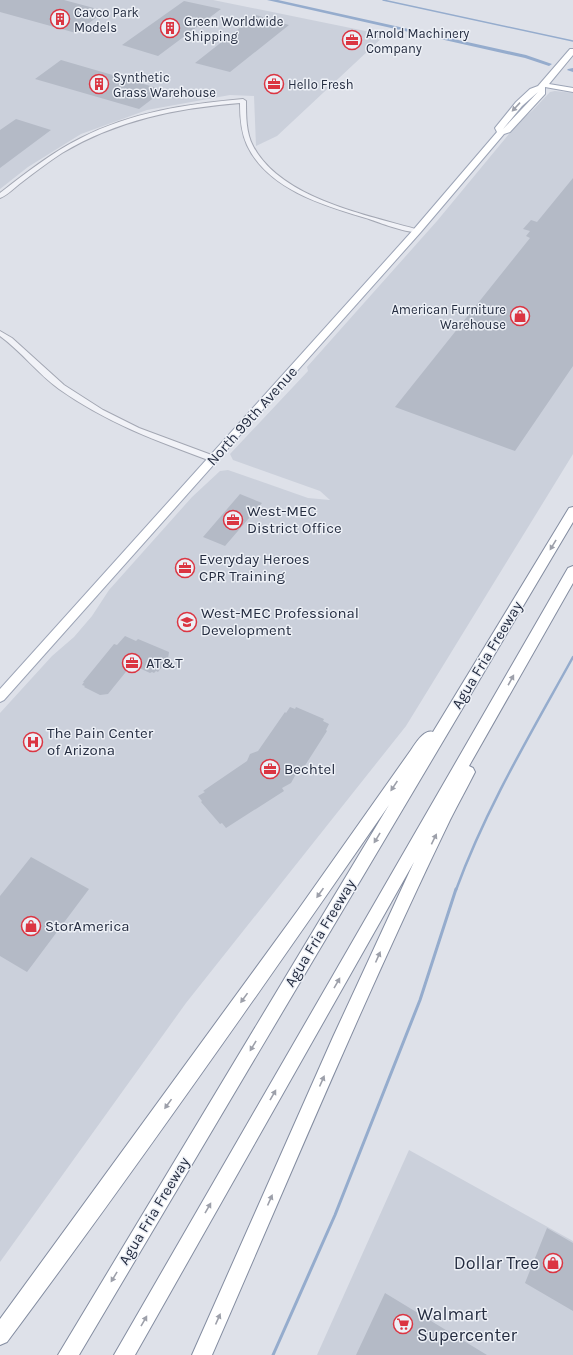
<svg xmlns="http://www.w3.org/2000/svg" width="573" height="1355" font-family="Karla,sans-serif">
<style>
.built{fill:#cbd0db}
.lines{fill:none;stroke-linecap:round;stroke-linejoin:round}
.stream-far2{stroke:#95accd;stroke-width:1.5}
.stream-far1{stroke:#95accd;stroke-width:2.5}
.stream{stroke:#95accd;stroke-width:3}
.canal{fill:#95accd;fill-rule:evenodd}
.building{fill:#b4bac6}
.minor-casing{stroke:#a3a7b3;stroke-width:2}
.major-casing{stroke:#9ca4b6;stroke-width:2}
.highway-casing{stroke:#848da1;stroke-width:2}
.minor{fill:#f1f2f7;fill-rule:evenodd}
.major{fill:#fff;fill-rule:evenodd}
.highway{fill:#fff;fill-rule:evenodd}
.oneway{fill:#9da0aa}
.labels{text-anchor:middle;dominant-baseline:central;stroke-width:3;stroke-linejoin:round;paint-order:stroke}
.far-poi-label{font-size:13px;fill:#252d41;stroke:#edf0f6;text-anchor:start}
.street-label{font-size:15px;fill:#252d41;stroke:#edf0f6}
.poi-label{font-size:15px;fill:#252d41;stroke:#edf0f6;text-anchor:start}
.near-poi-label{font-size:18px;fill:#252d41;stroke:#edf0f6;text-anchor:end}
</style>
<rect width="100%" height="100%" fill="#dee1e9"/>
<path class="built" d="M0,0H213L385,35L277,136L256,146L254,96L230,95L147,110L81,134L28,167L0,189Z
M555,91L573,93V454L406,726L186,1003L0,1262V713L52,656L74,637L92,616L109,590L192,497L220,471L228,470L308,498L330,500L320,491L233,460L230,454L308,371L307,367L437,221L518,123L533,110L550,92Z
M409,1150L573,1241V1355H317Z"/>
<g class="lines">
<path class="stream-far2" d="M383,0L573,41"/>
<path class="stream-far1" d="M456,890C486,808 531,733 573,657"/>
<path class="stream" d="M273,1355L335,1215L420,1000L456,889"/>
<path class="canal" d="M267,0H278L526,55L552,64L549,66L525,58Z
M573,68V72L567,70L568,69Z"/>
</g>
<path class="building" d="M0,0H64L105,11L76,33L0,12Z
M184,1L221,9L158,56L122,45Z
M256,15L289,25L230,72L195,63Z
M61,60L164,90L139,109L35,79Z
M16,119L51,130L0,168V130Z
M573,178V366L515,451L395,407L530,238L526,236L530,231L523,229L531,220L537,222Z
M240,494L262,503L225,546L203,537Z
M125,636L136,641L138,639L169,652L168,659L158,672L156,671L154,673L152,672L150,673L137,667L129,668L108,694L100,695L84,687L85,686L82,685L84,682H83L114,644L117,645Z
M290,707L295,709L296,707L324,719L323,721L329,724L326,730L327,731L299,775L296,774L291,783L282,788L284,791L226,828L222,823L220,824L201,802L202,801L198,796L205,792L203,791L247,761L250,754L258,751L285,712L286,713Z
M31,857L89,889L27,972L0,956V896Z
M547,1228L573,1243V1311L525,1283Z
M385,1293L487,1355H356Z"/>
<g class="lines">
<defs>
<path id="minor" d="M243,99L246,101C246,116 246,133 253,146C281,199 367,215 419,230V232C410,234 380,223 369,219C326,206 268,190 247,145C241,132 240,117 240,103C177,108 117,120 62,153C48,162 35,172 22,182C15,187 8,195 0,198V193C26,173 51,153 81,138C131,112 187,104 243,99Z
M0,331L12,338L64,385L103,410L139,428L217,457L218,459L217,461H211C157,441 107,423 59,389C38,374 22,352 0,336Z"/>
<path id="major" d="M570,49H573V55L549,84L573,88V92L545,87V94L510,132L504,134L420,233L4,700L0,702V689L414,229L497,132L495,128L516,102L530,89L538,86ZM538,92L504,128L503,129L522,106Z"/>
<path id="highway" d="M573,507V522L79,1355H58L389,805C264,986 138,1166 7,1342L0,1345V1319L298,910L411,750C416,743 424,729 433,732L569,508Z
M573,566V583L469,766L473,768L475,772C467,788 458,804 450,820C365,996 290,1176 212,1355H192L333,1037L414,862L135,1355H114L568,568Z"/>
</defs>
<use href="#minor" class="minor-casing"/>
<use href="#major" class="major-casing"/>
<use href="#highway" class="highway-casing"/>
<use href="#minor" class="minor"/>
<use href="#major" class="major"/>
<use href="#highway" class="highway"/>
</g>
<defs><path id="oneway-solid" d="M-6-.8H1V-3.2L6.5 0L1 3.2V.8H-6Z"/></defs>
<g class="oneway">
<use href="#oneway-solid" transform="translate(516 107) rotate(133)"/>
<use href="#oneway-solid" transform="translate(553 545) rotate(121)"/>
<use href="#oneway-solid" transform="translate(511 680) rotate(-61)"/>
<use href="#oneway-solid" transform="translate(394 786) rotate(124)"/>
<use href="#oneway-solid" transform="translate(377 838) rotate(121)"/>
<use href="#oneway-solid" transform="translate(434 839) rotate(-64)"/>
<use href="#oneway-solid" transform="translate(320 893) rotate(125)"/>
<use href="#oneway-solid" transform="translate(378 957) rotate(-66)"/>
<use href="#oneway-solid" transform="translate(337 983) rotate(-60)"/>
<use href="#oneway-solid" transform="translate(244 998) rotate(126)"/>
<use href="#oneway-solid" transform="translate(253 1046) rotate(121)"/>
<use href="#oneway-solid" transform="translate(322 1081) rotate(-66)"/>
<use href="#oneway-solid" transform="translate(273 1095) rotate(-60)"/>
<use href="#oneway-solid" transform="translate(168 1104) rotate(126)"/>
<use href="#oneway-solid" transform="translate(270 1200) rotate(-66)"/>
<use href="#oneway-solid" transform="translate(208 1208) rotate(-60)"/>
<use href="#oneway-solid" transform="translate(114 1277) rotate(121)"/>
<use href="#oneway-solid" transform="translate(218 1319) rotate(-66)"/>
<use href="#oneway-solid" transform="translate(144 1321) rotate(-60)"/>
</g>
<defs>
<symbol id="building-ring" viewBox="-11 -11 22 22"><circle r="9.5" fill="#edf0f6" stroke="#db3542" stroke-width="1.5"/><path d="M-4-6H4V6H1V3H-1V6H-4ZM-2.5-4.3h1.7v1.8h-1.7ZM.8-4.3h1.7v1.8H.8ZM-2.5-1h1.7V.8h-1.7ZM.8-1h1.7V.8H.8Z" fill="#db3542"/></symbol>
<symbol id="office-ring" viewBox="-11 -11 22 22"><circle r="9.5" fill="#edf0f6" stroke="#db3542" stroke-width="1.5"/><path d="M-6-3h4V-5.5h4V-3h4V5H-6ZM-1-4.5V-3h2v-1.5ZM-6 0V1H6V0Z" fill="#db3542"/></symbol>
<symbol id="shop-ring" viewBox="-11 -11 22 22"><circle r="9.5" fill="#edf0f6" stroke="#db3542" stroke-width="1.5"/><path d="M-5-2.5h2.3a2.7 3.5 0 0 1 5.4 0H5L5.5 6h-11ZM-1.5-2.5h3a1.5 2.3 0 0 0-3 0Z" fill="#db3542"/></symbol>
<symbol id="university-ring" viewBox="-11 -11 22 22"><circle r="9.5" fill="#edf0f6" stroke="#db3542" stroke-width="1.5"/><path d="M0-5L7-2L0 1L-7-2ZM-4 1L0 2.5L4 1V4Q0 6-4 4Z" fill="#db3542"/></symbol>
<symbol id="hospital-ring" viewBox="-11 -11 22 22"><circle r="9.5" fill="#edf0f6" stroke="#db3542" stroke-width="1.5"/><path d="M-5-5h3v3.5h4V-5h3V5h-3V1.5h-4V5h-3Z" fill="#db3542"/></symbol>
<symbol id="supermarket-ring" viewBox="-11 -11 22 22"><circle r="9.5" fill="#edf0f6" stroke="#db3542" stroke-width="1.5"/><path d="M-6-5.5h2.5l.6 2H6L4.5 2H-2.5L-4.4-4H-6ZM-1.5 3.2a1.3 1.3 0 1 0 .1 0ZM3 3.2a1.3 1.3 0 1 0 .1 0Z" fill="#db3542"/></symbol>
</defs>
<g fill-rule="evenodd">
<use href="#building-ring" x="49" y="8" width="22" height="22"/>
<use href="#building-ring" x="159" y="17" width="22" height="22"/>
<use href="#office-ring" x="341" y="29" width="22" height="22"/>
<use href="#building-ring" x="88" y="73" width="22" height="22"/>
<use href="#office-ring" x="263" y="73" width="22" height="22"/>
<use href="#shop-ring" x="509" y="305" width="22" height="22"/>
<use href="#office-ring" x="222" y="509" width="22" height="22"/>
<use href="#office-ring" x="174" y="557" width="22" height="22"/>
<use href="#university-ring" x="176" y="611" width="22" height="22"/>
<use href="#office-ring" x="121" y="652" width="22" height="22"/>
<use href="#hospital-ring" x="22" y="731" width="22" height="22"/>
<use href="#office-ring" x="259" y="758" width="22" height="22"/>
<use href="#shop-ring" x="20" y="915" width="22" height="22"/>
<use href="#shop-ring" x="542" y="1252" width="22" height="22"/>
<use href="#supermarket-ring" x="392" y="1313" width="22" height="22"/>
</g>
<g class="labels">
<g class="far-poi-label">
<text x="74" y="12">Cavco Park<tspan x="74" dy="15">Models</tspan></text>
<text x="184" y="21">Green Worldwide<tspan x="184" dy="15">Shipping</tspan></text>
<text x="366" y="33">Arnold Machinery<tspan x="366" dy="15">Company</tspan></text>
<text x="113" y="77">Synthetic<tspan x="113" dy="15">Grass Warehouse</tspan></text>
<text x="288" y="84">Hello Fresh</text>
<text x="506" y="309" text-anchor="end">American Furniture<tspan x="506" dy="15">Warehouse</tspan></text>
</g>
<g class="street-label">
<text transform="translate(252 416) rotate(-48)">North 99th Avenue</text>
<text transform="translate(487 655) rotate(-59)">Agua Fria Freeway</text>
<text transform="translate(320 933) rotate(-59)">Agua Fria Freeway</text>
<text transform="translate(154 1211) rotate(-59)">Agua Fria Freeway</text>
</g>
<g class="poi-label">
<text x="247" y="511">West-MEC<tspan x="247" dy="17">District Office</tspan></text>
<text x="199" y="559">Everyday Heroes<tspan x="199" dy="17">CPR Training</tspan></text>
<text x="201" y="613">West-MEC Professional<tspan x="201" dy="17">Development</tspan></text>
<text x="146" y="663">AT&amp;T</text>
<text x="47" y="733">The Pain Center<tspan x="47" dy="17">of Arizona</tspan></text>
<text x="284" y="769">Bechtel</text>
<text x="45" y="926">StorAmerica</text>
</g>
<g class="near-poi-label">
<text x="539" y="1263">Dollar Tree</text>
<text x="417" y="1314" text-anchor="start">Walmart<tspan x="417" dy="21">Supercenter</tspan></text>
</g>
</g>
</svg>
